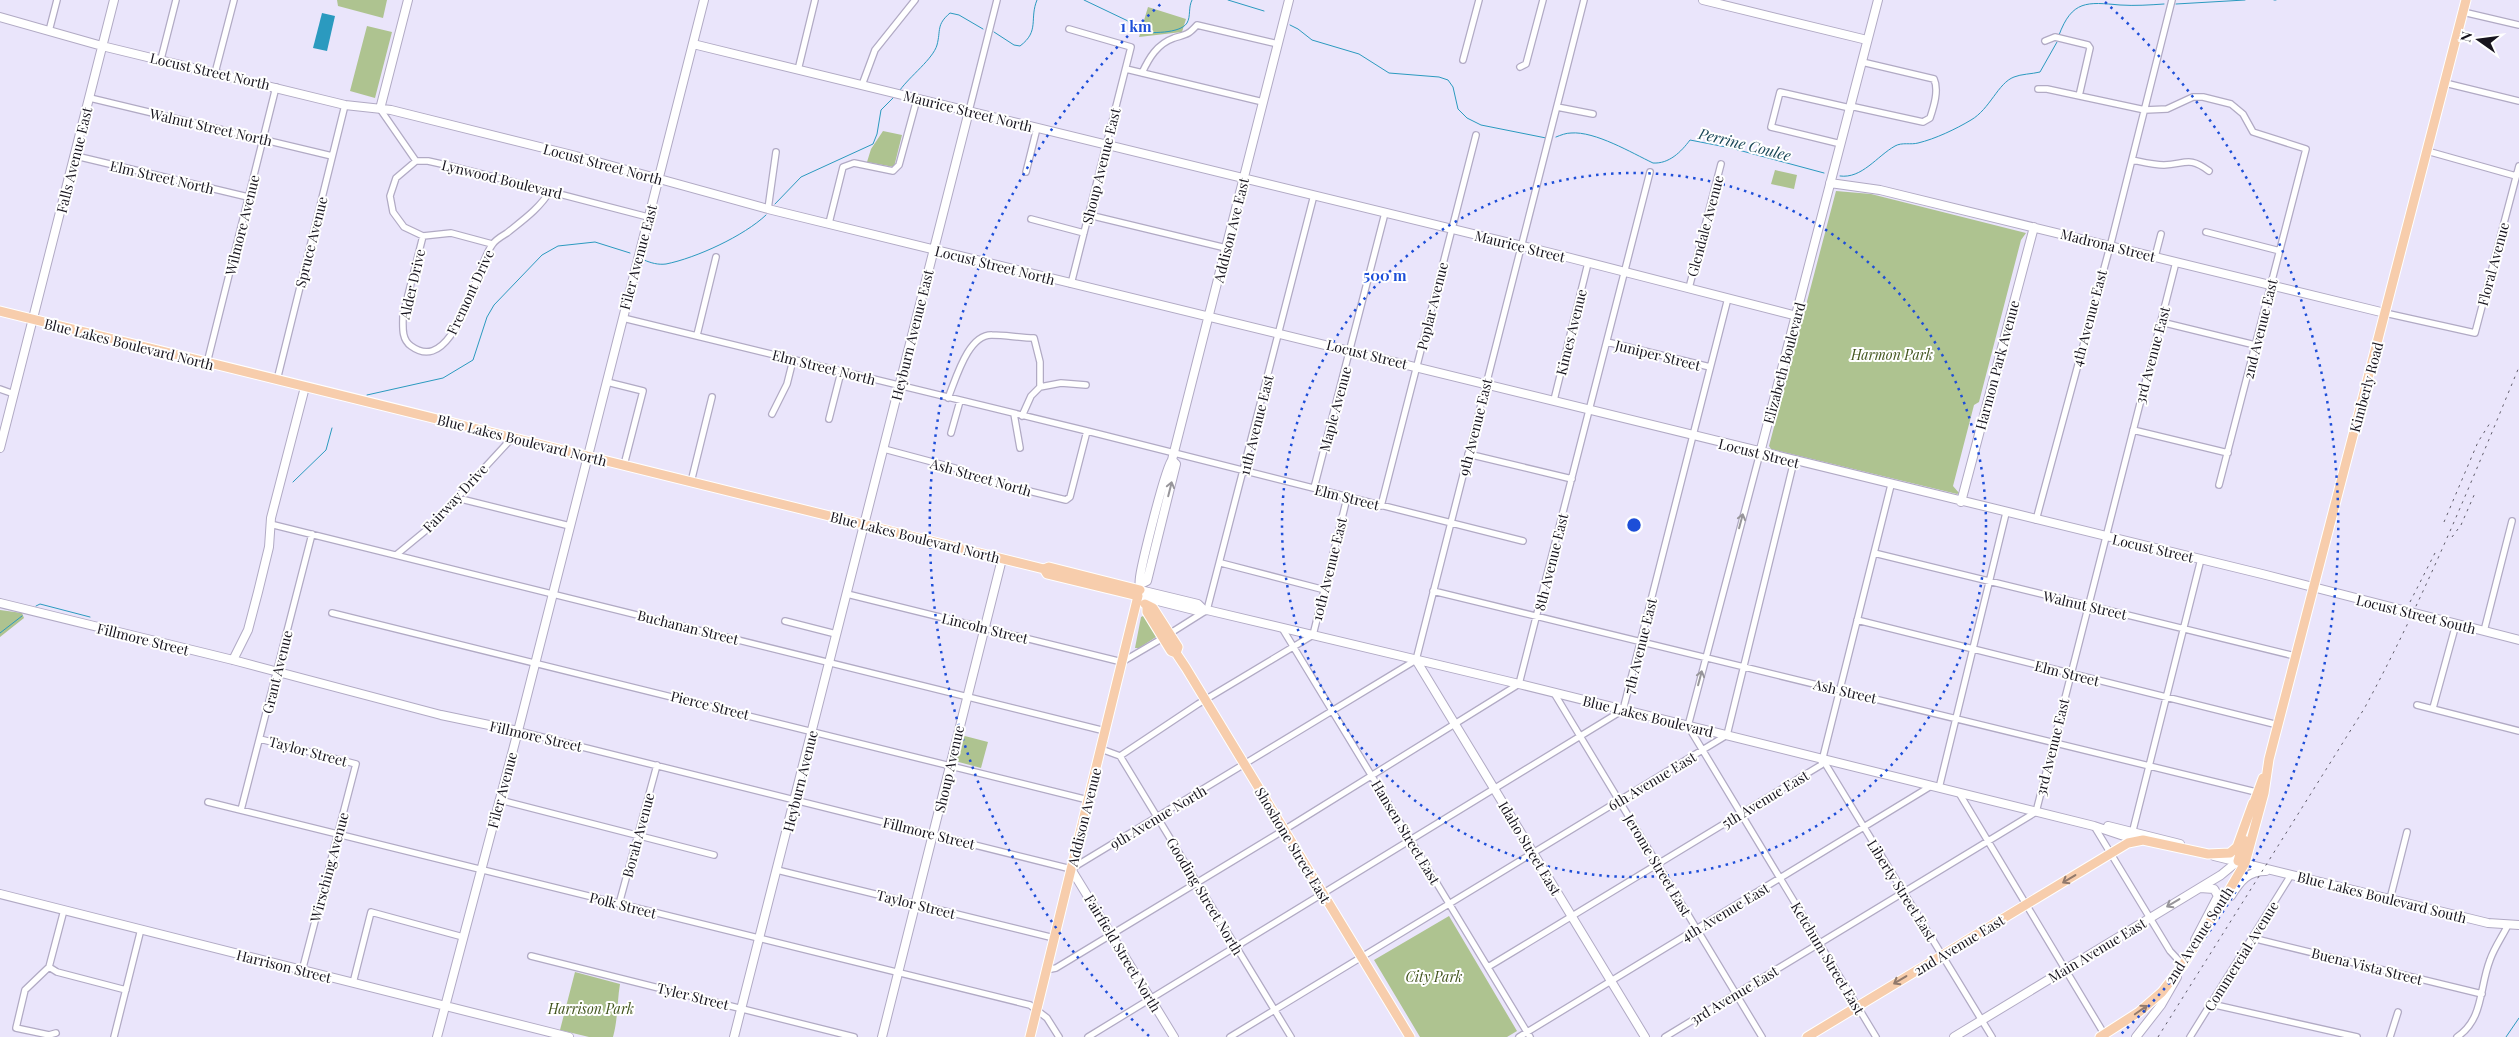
<svg xmlns="http://www.w3.org/2000/svg" width="2519" height="1037" font-family="'Playfair Display',serif">
<style>
.green{fill:#aec390}
.water{fill:#2b9abf}
.lines{fill:none;stroke-linecap:round;stroke-linejoin:round}
.stream{stroke:#2b9abf;stroke-width:1}
.street-casing{stroke:#b1aac4;stroke-width:8}
.secondary-casing{stroke:#b1aac4;stroke-width:10}
.primary-casing{stroke:#fff;stroke-width:11}
.street{stroke:#fff;stroke-width:5.5}
.secondary{stroke:#fff;stroke-width:8}
.primary{stroke:#f7cdac;stroke-width:9}
.rail{stroke:#615d6b;stroke-width:1;stroke-dasharray:2.5 5;stroke-linecap:butt}
.oneway{stroke:#97959a}
.oneway2{stroke:#927a6c}
.ring{fill:none;stroke:#1d4ed8;stroke-width:2.5;stroke-dasharray:2.5 5}
.labels{text-anchor:middle;dominant-baseline:central;stroke-width:4;stroke-linejoin:round;paint-order:stroke}
.street-label{font-size:14px;fill:#17141e;stroke:#fff}
.park-label{font-size:14px;font-style:italic;fill:#42551e;stroke:#fff}
.water-label{font-size:15px;font-style:italic;fill:#1a4757;stroke:#fff}
.centre{fill:#1d4ed8;stroke:#fff;stroke-width:2.5}
.ring-label{font-size:15px;text-anchor:middle;font-weight:bold;fill:#1d4ed8;stroke:#fff;stroke-width:4;stroke-linejoin:round;paint-order:stroke}
</style>
<rect width="100%" height="100%" fill="#eae5fb"/>
<path class="green" d="M337,0H387L383,18L338,6Z
M1148,7L1186,19L1182,32L1139,37Z
M367,26L392,32L375,98L350,91Z
M883,131L902,135L894,167L867,162L871,149Z
M1775,170L1797,175L1794,189L1771,184Z
M1836,191L1871,194L2026,233L2021,240L1979,402L1974,405L1953,486L1959,493L1957,494L1771,449L1769,446Z
M0,610L22,613L24,618L0,637Z
M1145,615L1156,634V637L1139,648H1135L1141,617Z
M961,735L988,742L981,768L955,761Z
M1449,916L1517,1031L1507,1037H1420L1374,960Z
M575,972L620,984C617,1002 618,1019 613,1037H589L560,1030Z"/>
<path class="water" d="M322,13L335,16L327,51L313,48Z"/>
<g class="lines">
<path class="stream" d="M1084,0L1128,21L1138,32C1150,33 1180,34 1187,23C1191,16 1188,8 1192,0
M1228,0L1264,11
M2274,0H2276
M2176,4L2245,0
M1290,25L1298,29L1312,40L1359,54L1389,73L1439,77L1448,80L1453,87L1458,109L1467,118L1481,125L1546,138
M994,32L1014,45L1020,46C1040,31 1029,19 1037,0
M2059,35C2072,0 2087,2 2120,5C2135,6 2149,5 2164,4
M900,90C910,76 933,59 937,45C941,30 936,25 950,13L959,15L983,29
M1556,137C1561,135 1566,133 1571,133C1595,131 1632,153 1653,163C1669,164 1681,152 1690,140L1731,148L1824,173
M1840,176C1862,179 1877,156 1895,146C1902,142 1911,145 1918,143C1935,139 1956,129 1971,120C1990,109 1998,83 2014,77C2021,74 2032,74 2040,72L2057,42
M775,204L801,177L873,144L877,134L881,110L893,98
M644,260C651,263 658,265 666,264C696,258 744,236 766,215
M367,395L443,378L473,360L487,317L494,305L542,255L558,246L595,242L630,253
M293,482L326,450L332,428
M36,606L40,604L90,617
M0,633L22,616
M2506,1037L2519,1018"/>
<defs>
<path id="street" d="M2463,12L2519,25
M1069,29L1131,47L1071,284
M49,31L57,0
M2045,41L2055,37L2088,45L2090,48L2079,96
M161,59L176,0
M1463,60L1479,0
M1520,67L1526,64L1543,0
M1126,69L1263,102
M798,70L815,0
M215,73L234,0
M1142,73C1149,58 1157,44 1174,38C1187,34 1188,35 1197,25L1278,44
M2445,83L2519,101
M862,85L875,50L915,0
M2038,89H2047L2145,110L2167,109L2193,97H2203L2231,104L2243,114L2253,132L2306,149L2219,485
M90,98L332,156
M1850,106L1923,122L1930,118C1934,106 1939,90 1934,79L1862,62
M1557,107L1593,114
M380,109L416,161
M969,111L997,0
M1841,144L1771,127L1780,92L1850,108
M2427,151L2516,176
M76,156L248,197
M2132,160C2142,162 2154,165 2164,165C2186,164 2189,156 2209,171
M416,161H428L455,167L648,217
M416,161L396,178L390,196L393,212L404,227L423,236L451,233L492,244
M1026,172L1037,128
M768,209L776,152
M1089,215L1226,248
M1031,219L1084,233
M829,223L843,167L854,163L893,171L899,165L917,99
M2206,232L2280,251
M423,236L403,315C403,326 401,339 411,346C455,378 475,268 492,245C495,240 502,236 507,233C523,220 539,209 550,191
M2155,257L2161,234
M1689,288L1721,164
M2385,313L2475,333L2519,166
M623,318L1087,431L1523,541
M2161,322L2255,345
M697,335L716,257
M1607,342L1710,367
M207,363L276,87
M277,380L345,105
M607,382L643,391L624,465
M1040,387L1061,383L1086,385
M0,389L14,394
M948,398C956,379 968,334 992,335C1006,335 1020,338 1034,338L1040,362V387L1031,396L1022,416
M1554,400L1588,263
M772,414L787,384L793,360
M1014,414L1020,448
M829,419L841,372
M2133,430L2228,453
M951,433L960,401
M884,449L955,468L964,474L979,479L1066,500L1070,497L1087,431
M1760,453L1688,726L1876,1037
M1468,454L1572,479
M691,482L712,397
M1314,488L1385,213
M457,498L570,526
M1381,506L1476,135
M2036,520L2112,239L2172,0
M270,524L1105,731
M1874,553L2295,656
M396,555L430,527L512,438
M1221,563L1325,590
M1433,591L2256,792
M847,594L1122,662L1163,638
M332,613L1088,800
M1857,620L2278,725
M785,621L836,634
M1282,628L1530,1037
M2484,631L2512,521
M1169,634L1207,610L1314,195
M1554,693L1762,1037
M2417,705L2519,731
M2433,708L2456,624
M518,731L1071,869L1416,660L1584,0
M260,739L356,764L302,971
M1101,749L1120,756L1198,704L1313,635L1347,498
M1120,756L1291,1037
M1823,760L1992,1037
M1939,788L2006,513
M1959,793L2106,1037
M500,800L714,855
M208,802L1030,1005L1047,1018L1059,1037
M241,810L312,534
M2094,826L2170,951L2183,965
M2132,834L2201,559
M777,870L1054,938
M2390,899L2407,832
M619,904L657,765
M2252,938L2482,994
M531,956L854,1037
M49,967L57,972L126,990
M1488,967L1821,765L1891,485
M1046,970L1056,968L1284,830L1519,684L1650,172
M353,983L371,912L463,937
M2211,1004L2357,1037
M56,1033L49,1035L16,1028L25,990L49,967L64,910
M114,1037L141,929
M1088,1037L1623,710L1728,298
M1230,1037L1727,735L1794,461
M1519,1037L1931,786
M1665,1037L2036,812L2176,262
M2190,1037L2291,875
M2390,1037L2398,1012
M2457,1037C2484,1019 2479,988 2490,960C2494,948 2502,937 2508,925"/>
<path id="secondary" d="M1289,0L1172,460C1166,465 1142,563 1140,577C1139,584 1140,590 1138,596L1198,611L1207,610L1519,684L2094,826L2139,841
M1703,0L1867,40
M0,17L102,46L345,105L391,110L576,156L768,209L2262,574L2519,640
M693,44L1555,254L1797,316
M380,109L408,0
M1830,183L1880,190L2385,313
M0,448L114,0
M1760,453L1878,0
M1961,502L2034,227
M1141,584L1147,581L1176,464L1172,460
M1140,590L1198,604L1203,609
M0,603L233,660L441,715L518,731
M233,660L248,630L258,592L269,547L271,518L305,387
M1416,660L1645,1037
M2108,826L2180,844
M2214,856L2488,923L2519,925
M1071,869L1174,1037
M0,894L569,1037
M2231,896C2240,881 2248,871 2266,871
M2195,940L2218,896L2214,889L2200,888
M437,1037L518,731L704,0
M734,1037L969,111
M882,1037L1002,559
M1954,1037L2221,875L2238,861
M2136,1037L2161,1005L2177,977"/>
<path id="primary" d="M0,311L1044,569L1049,567L1140,590
M1044,569L1047,574L1138,596
M1145,604L1153,608L1178,647L1176,653
M1147,607V612L1171,651L1176,653L1186,668L1410,1037
M2252,808L2263,778
M2238,861L2244,840
M1030,1037L1138,596
M1807,1037L2128,843L2143,840L2208,854L2230,853L2237,847L2253,803
M2100,1037L2139,1012L2162,992L2183,965L2228,892L2245,863L2264,793L2269,759L2466,0"/>
</defs>
<use href="#street" class="street-casing"/>
<use href="#secondary" class="secondary-casing"/>
<use href="#primary" class="primary-casing"/>
<use href="#street" class="street"/>
<use href="#secondary" class="secondary"/>
<use href="#primary" class="primary"/>
<path class="rail" d="M2444,522L2478,442L2490,423
M2452,537L2461,525L2475,493
M2410,602L2436,551
M2158,1037L2364,709C2424,599 2471,483 2519,367"/>
</g>
<defs><path id="oneway-shaft" d="M-6 0H5M1.5-3L5.5 0L1.5 3" fill="none" stroke-width="1.6" stroke-linecap="round" stroke-linejoin="round" transform="scale(1.25)"/></defs>
<g class="oneway">
<use href="#oneway-shaft" transform="translate(1170 489) rotate(-76)"/>
<use href="#oneway-shaft" transform="translate(1741 521) rotate(-75)"/>
<use href="#oneway-shaft" transform="translate(1700 678) rotate(-75)"/>
<use href="#oneway-shaft" transform="translate(2173 903) rotate(149)"/>
</g>
<g class="oneway2">
<use href="#oneway-shaft" transform="translate(2069 879) rotate(149)"/>
<use href="#oneway-shaft" transform="translate(1900 980) rotate(149)"/>
<use href="#oneway-shaft" transform="translate(2141 1010) rotate(-35)"/>
</g>
<g class="ring">
<circle cx="1634" cy="525" r="352"/>
<path d="M1149 1036A704 704 0 0 1 1163 2M2105 2A704 704 0 0 1 2119 1036"/>
</g>
<g class="labels">
<g class="street-label">
<text transform="translate(210 71) rotate(13)">Locust Street North</text>
<text transform="translate(968 111) rotate(14)">Maurice Street North</text>
<text transform="translate(211 127) rotate(13)">Walnut Street North</text>
<text transform="translate(74 160) rotate(-76)">Falls Avenue East</text>
<text transform="translate(603 164) rotate(15)">Locust Street North</text>
<text transform="translate(1101 166) rotate(-76)">Shoup Avenue East</text>
<text transform="translate(162 177) rotate(13)">Elm Street North</text>
<text transform="translate(502 179) rotate(14)">Lynwood Boulevard</text>
<text transform="translate(242 225) rotate(-76)">Wilmore Avenue</text>
<text transform="translate(1705 226) rotate(-75)">Glendale Avenue</text>
<text transform="translate(1231 230) rotate(-76)">Addison Ave East</text>
<text transform="translate(311 242) rotate(-76)">Spruce Avenue</text>
<text transform="translate(2108 245) rotate(14)">Madrona Street</text>
<text transform="translate(1520 246) rotate(14)">Maurice Street</text>
<text transform="translate(638 257) rotate(-75)">Filer Avenue East</text>
<text transform="translate(2493 264) rotate(-75)">Floral Avenue</text>
<text transform="translate(995 265) rotate(14)">Locust Street North</text>
<text transform="translate(412 284) rotate(-77)">Alder Drive</text>
<text transform="translate(470 292) rotate(-65)">Fremont Drive</text>
<text transform="translate(1432 306) rotate(-76)">Poplar Avenue</text>
<text transform="translate(2089 318) rotate(-75)">4th Avenue East</text>
<text transform="translate(2260 329) rotate(-76)">2nd Avenue East</text>
<text transform="translate(1571 332) rotate(-76)">Kimes Avenue</text>
<text transform="translate(912 335) rotate(-76)">Heyburn Avenue East</text>
<text transform="translate(129 344) rotate(14)">Blue Lakes Boulevard North</text>
<text transform="translate(1367 354) rotate(14)">Locust Street</text>
<text transform="translate(1658 355) rotate(14)">Juniper Street</text>
<text transform="translate(2152 355) rotate(-75)">3rd Avenue East</text>
<text transform="translate(1784 363) rotate(-75)">Elizabeth Boulevard</text>
<text transform="translate(1997 365) rotate(-75)">Harmon Park Avenue</text>
<text transform="translate(824 367) rotate(14)">Elm Street North</text>
<text transform="translate(2366 387) rotate(-75)">Kimberly Road</text>
<text transform="translate(1335 409) rotate(-75)">Maple Avenue</text>
<text transform="translate(1256 425) rotate(-76)">11th Avenue East</text>
<text transform="translate(1475 427) rotate(-76)">9th Avenue East</text>
<text transform="translate(522 440) rotate(14)">Blue Lakes Boulevard North</text>
<text transform="translate(1759 453) rotate(14)">Locust Street</text>
<text transform="translate(981 477) rotate(16)">Ash Street North</text>
<text transform="translate(1347 497) rotate(14)">Elm Street</text>
<text transform="translate(455 498) rotate(-47)">Fairway Drive</text>
<text transform="translate(915 537) rotate(14)">Blue Lakes Boulevard North</text>
<text transform="translate(2153 548) rotate(13)">Locust Street</text>
<text transform="translate(1551 562) rotate(-76)">8th Avenue East</text>
<text transform="translate(1329 569) rotate(-76)">10th Avenue East</text>
<text transform="translate(2085 605) rotate(13)">Walnut Street</text>
<text transform="translate(2416 614) rotate(14)">Locust Street South</text>
<text transform="translate(688 627) rotate(14)">Buchanan Street</text>
<text transform="translate(985 628) rotate(14)">Lincoln Street</text>
<text transform="translate(143 639) rotate(14)">Fillmore Street</text>
<text transform="translate(1640 646) rotate(-76)">7th Avenue East</text>
<text transform="translate(277 672) rotate(-76)">Grant Avenue</text>
<text transform="translate(2067 673) rotate(14)">Elm Street</text>
<text transform="translate(1845 691) rotate(13)">Ash Street</text>
<text transform="translate(710 705) rotate(14)">Pierce Street</text>
<text transform="translate(1648 716) rotate(14)">Blue Lakes Boulevard</text>
<text transform="translate(536 736) rotate(13)">Fillmore Street</text>
<text transform="translate(2052 747) rotate(-76)">3rd Avenue East</text>
<text transform="translate(308 751) rotate(15)">Taylor Street</text>
<text transform="translate(949 769) rotate(-77)">Shoup Avenue</text>
<text transform="translate(800 781) rotate(-76)">Heyburn Avenue</text>
<text transform="translate(1652 781) rotate(-31)">6th Avenue East</text>
<text transform="translate(502 790) rotate(-75)">Filer Avenue</text>
<text transform="translate(1765 799) rotate(-31)">5th Avenue East</text>
<text transform="translate(1084 817) rotate(-76)">Addison Avenue</text>
<text transform="translate(1158 817) rotate(-31)">9th Avenue North</text>
<text transform="translate(1406 832) rotate(59)">Hansen Street East</text>
<text transform="translate(929 833) rotate(14)">Fillmore Street</text>
<text transform="translate(638 835) rotate(-75)">Borah Avenue</text>
<text transform="translate(1293 845) rotate(59)">Shoshone Street East</text>
<text transform="translate(1530 848) rotate(59)">Idaho Street East</text>
<text transform="translate(1658 865) rotate(59)">Jerome Street East</text>
<text transform="translate(329 867) rotate(-75)">Wirsching Avenue</text>
<text transform="translate(1902 890) rotate(58)">Liberty Street East</text>
<text transform="translate(1205 896) rotate(59)">Gooding Street North</text>
<text transform="translate(2382 897) rotate(14)">Blue Lakes Boulevard South</text>
<text transform="translate(916 904) rotate(14)">Taylor Street</text>
<text transform="translate(623 905) rotate(14)">Polk Street</text>
<text transform="translate(1725 912) rotate(-31)">4th Avenue East</text>
<text transform="translate(2199 935) rotate(-57)">2nd Avenue South</text>
<text transform="translate(1959 945) rotate(-31)">2nd Avenue East</text>
<text transform="translate(2097 950) rotate(-31)">Main Avenue East</text>
<text transform="translate(1123 953) rotate(59)">Fairfield Street North</text>
<text transform="translate(2241 956) rotate(-58)">Commercial Avenue</text>
<text transform="translate(1828 958) rotate(59)">Ketchum Street East</text>
<text transform="translate(284 966) rotate(14)">Harrison Street</text>
<text transform="translate(2367 966) rotate(14)">Buena Vista Street</text>
<text transform="translate(1734 995) rotate(-31)">3rd Avenue East</text>
<text transform="translate(693 996) rotate(14)">Tyler Street</text>
</g>
<g class="park-label">
<text x="1892" y="354">Harmon Park</text>
<text x="1434" y="976">City Park</text>
<text x="591" y="1008">Harrison Park</text>
</g>
<g class="water-label">
<text transform="translate(1745 144) rotate(14)">Perrine Coulee</text>
</g>
</g>
<circle cx="1634" cy="525" r="8" class="centre"/>
<g class="ring-label">
<text x="1136" y="32">1 km</text>
<text x="1385" y="281">500 m</text>
</g>
<g transform="translate(2479 40) rotate(284)" stroke="#ffffff" stroke-width="4" paint-order="stroke">
<path d="M0-4L9 19L0 12L-9 19Z" fill="#17141e"/>
<text y="-8" font-size="14" font-weight="bold" text-anchor="middle" fill="#17141e">N</text>
</g>
</svg>
